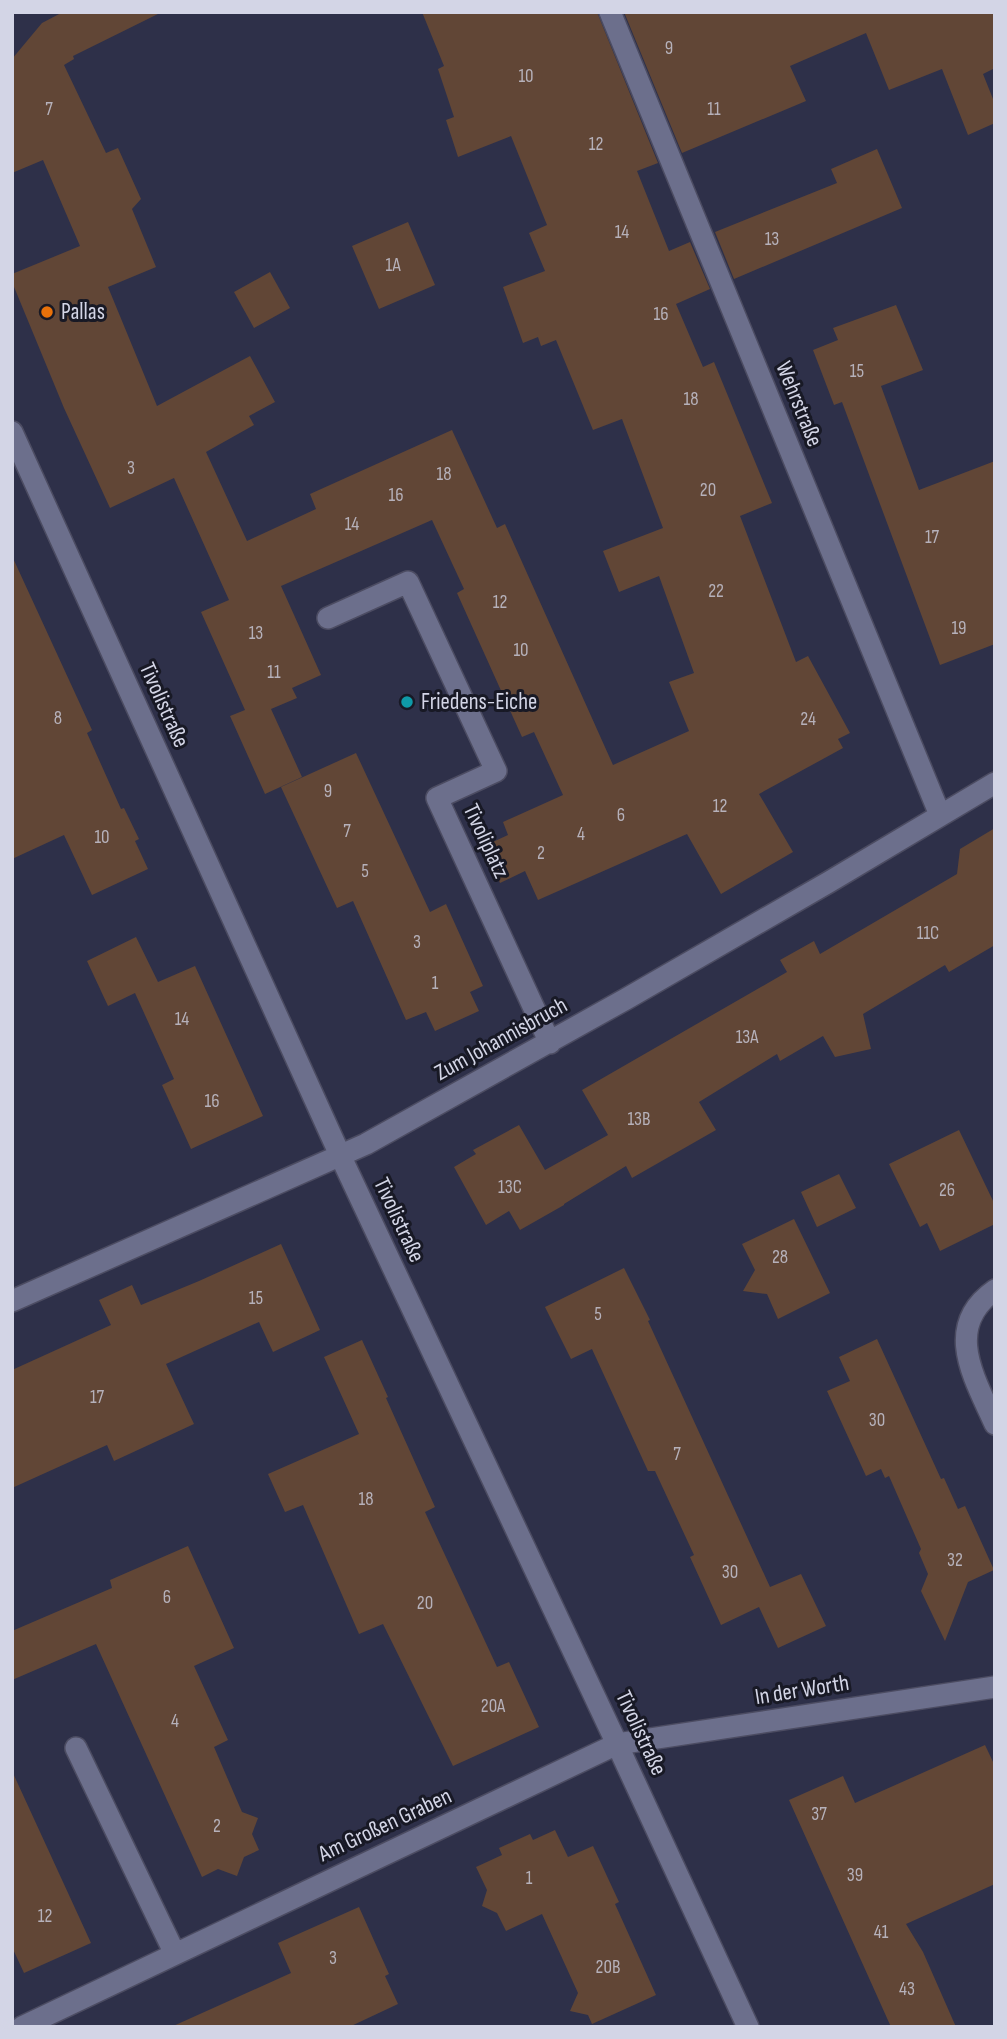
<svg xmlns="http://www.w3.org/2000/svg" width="1007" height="2039" font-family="'Sofia Sans Condensed',sans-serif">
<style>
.building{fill:#614636}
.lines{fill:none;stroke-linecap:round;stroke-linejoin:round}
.street-casing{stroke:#4c4c62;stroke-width:24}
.street{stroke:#6c6f8c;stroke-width:21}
.food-dot{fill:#e8710a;stroke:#181925;stroke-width:2.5}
.culture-dot{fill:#0f9aa8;stroke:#181925;stroke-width:2.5}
.labels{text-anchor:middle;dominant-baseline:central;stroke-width:6;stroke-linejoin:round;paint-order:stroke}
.number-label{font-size:19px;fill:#b6b1ba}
.poi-label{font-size:23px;fill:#d3d5e6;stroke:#181925;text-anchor:start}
.street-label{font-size:23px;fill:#d3d5e6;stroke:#181925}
</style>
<rect width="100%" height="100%" fill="#2e3049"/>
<path class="building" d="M63,12H162L73,56L74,59L64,65L106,153L118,148L141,199L132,209L156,267L108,287L157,406L250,356L275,402L249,416L254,425L206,452L247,541L316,509L310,494L452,430L497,528L505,524L613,765L689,731L669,682L694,673L659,576L619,592L603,551L663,528L622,419L593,430L556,340L541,346L538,337L523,343L503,287L545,271L529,233L547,225L511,136L458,157L446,120L454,117L438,69L444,66L422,12H597L658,163L637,171L669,251L690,242L710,289L676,304L703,367L714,362L772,503L740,516L796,662L808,656L850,733L838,739L843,748L759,794L793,852L721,894L687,834L538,900L525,871L500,883L484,846L508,835L503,822L563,795L534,732L522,737L457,593L464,589L432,520L281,586L321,675L292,688L297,698L271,709L302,777L265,794L230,716L245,710L201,612L229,600L174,478L110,508L64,408L12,282V274L80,246L43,160L12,173V59L42,23Z
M624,12H995V68L983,74L995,104V123L968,135L942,69L889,90L866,33L790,66L806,101L682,153Z
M877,149L902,208L734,279L715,232L837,183L831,169Z
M408,222L435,285L379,309L352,246Z
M270,272L290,308L254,328L234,292Z
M896,305L923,370L881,386L919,490L995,461V644L940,665L842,402L834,405L813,350L838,340L833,328Z
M12,556L92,730L87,733L121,809L124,808L139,839L135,841L148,869L92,895L64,835L12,859Z
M356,753L430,912L446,904L483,986L470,992L479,1011L435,1031L426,1012L406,1020L353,901L337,908L281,787Z
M995,828V945L949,972L945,965L863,1014L871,1049L835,1057L823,1036L780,1061L777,1054L699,1102L716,1130L632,1178L626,1166L564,1204V1205L520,1230L509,1211L486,1225L454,1167L476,1154L473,1150L519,1125L545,1170L608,1135L582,1090L787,972L780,960L814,941L820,954L957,874L960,849Z
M136,937L158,982L195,966L263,1116L191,1149L162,1085L174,1079L135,993L108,1006L87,961Z
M959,1130L995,1205V1224L940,1251L927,1223L920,1227L889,1164Z
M839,1174L856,1208L817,1227L801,1192Z
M794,1219L830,1293L778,1319L767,1294L743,1291L755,1270L742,1244Z
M281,1244L320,1330L273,1352L259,1322L166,1364L194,1424L114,1461L107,1445L12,1488V1370L111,1325L99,1300L132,1285L141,1305L199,1281Z
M624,1268L650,1320L648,1321L770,1587L801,1574L826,1626L778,1648L759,1607L721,1625L690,1557L694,1555L655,1471H648L592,1349L571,1359L545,1307Z
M877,1339L941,1479L944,1478L958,1509L965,1506L994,1570L968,1582L945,1641L921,1591L928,1574L919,1553L921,1549L889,1476L885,1478L881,1469L866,1476L827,1391L850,1381L839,1357Z
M362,1340L388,1397L386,1398L435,1507L425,1512L497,1667L509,1662L539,1727L453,1766L383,1624L359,1634L303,1505L285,1512L268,1474L359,1434L324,1357Z
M188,1546L234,1648L194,1666L228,1740L214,1747L242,1812L258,1818L252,1834L259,1850L244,1857L237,1876L218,1869L202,1877L96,1644L12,1680V1631L112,1588L110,1580Z
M985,1745L995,1766V1884L906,1924L923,1952L956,2027H891L789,1800L843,1776L855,1803Z
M12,1771L91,1943L24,1973L12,1947Z
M555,1830L568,1857L593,1846L619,1902L615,1904L656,1995L592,2024L588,2015L570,2011L578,1993L542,1914L506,1931L497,1913L482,1906L487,1890L476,1867L502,1855L499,1848L530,1834L533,1840Z
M359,1907L389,1974L385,1976L398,2004L349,2027H171L291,1973L278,1943Z"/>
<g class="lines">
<defs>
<path id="street" d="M610,12L940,815
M12,432L340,1155L617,1744L748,2027
M328,618L408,582L496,771L437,798L550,1043
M995,1290C942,1327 975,1379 995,1424
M12,1301L366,1144L626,999L829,882L995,783
M76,1748L175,1954
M22,2027L617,1744L995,1687"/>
</defs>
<use href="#street" class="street-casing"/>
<use href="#street" class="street"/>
</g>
<circle class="food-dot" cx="47" cy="312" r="7"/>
<circle class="culture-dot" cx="407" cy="702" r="7"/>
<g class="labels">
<g class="number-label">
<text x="669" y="48">9</text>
<text x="526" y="76">10</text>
<text x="49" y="109">7</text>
<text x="714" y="109">11</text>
<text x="596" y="144">12</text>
<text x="622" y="232">14</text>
<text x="772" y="239">13</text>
<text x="393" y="265">1A</text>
<text x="661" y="314">16</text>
<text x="857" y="371">15</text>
<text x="691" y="399">18</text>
<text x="131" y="468">3</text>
<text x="444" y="474">18</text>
<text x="708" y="490">20</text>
<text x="396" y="495">16</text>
<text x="352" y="524">14</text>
<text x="932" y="537">17</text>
<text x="716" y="591">22</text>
<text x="500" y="602">12</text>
<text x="959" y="628">19</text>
<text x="256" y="633">13</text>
<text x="521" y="650">10</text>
<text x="274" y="672">11</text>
<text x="58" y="718">8</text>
<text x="808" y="719">24</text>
<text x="328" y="791">9</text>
<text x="720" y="806">12</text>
<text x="621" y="815">6</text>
<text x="347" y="831">7</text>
<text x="581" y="834">4</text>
<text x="102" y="837">10</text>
<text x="541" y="853">2</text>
<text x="365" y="871">5</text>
<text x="928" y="933">11C</text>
<text x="417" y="942">3</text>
<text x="435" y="983">1</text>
<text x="182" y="1019">14</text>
<text x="747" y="1037">13A</text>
<text x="212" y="1101">16</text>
<text x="639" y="1119">13B</text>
<text x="510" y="1187">13C</text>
<text x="947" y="1190">26</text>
<text x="780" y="1257">28</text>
<text x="256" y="1298">15</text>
<text x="598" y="1314">5</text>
<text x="97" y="1397">17</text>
<text x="877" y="1420">30</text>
<text x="677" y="1454">7</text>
<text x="366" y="1499">18</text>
<text x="955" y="1560">32</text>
<text x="730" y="1572">30</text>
<text x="167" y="1597">6</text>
<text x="425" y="1603">20</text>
<text x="493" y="1706">20A</text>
<text x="175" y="1721">4</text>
<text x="819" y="1814">37</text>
<text x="217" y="1826">2</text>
<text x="855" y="1875">39</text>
<text x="529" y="1878">1</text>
<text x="45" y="1916">12</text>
<text x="881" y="1932">41</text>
<text x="333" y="1958">3</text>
<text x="608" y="1967">20B</text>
<text x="907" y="1989">43</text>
</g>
<g class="poi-label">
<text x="61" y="312">Pallas</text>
<text x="421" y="702">Friedens-Eiche</text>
</g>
<g class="street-label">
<text transform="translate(799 404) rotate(68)">Wehrstraße</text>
<text transform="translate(164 705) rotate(66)">Tivolistraße</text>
<text transform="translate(486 841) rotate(65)">Tivoliplatz</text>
<text transform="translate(501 1039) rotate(-29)">Zum Johannisbruch</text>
<text transform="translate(399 1220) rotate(65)">Tivolistraße</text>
<text transform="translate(802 1690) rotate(-9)">In der Worth</text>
<text transform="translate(641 1733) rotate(65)">Tivolistraße</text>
<text transform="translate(385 1825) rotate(-25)">Am Großen Graben</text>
</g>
</g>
<rect width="1007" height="2039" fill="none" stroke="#d3d5e6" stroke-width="28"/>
</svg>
